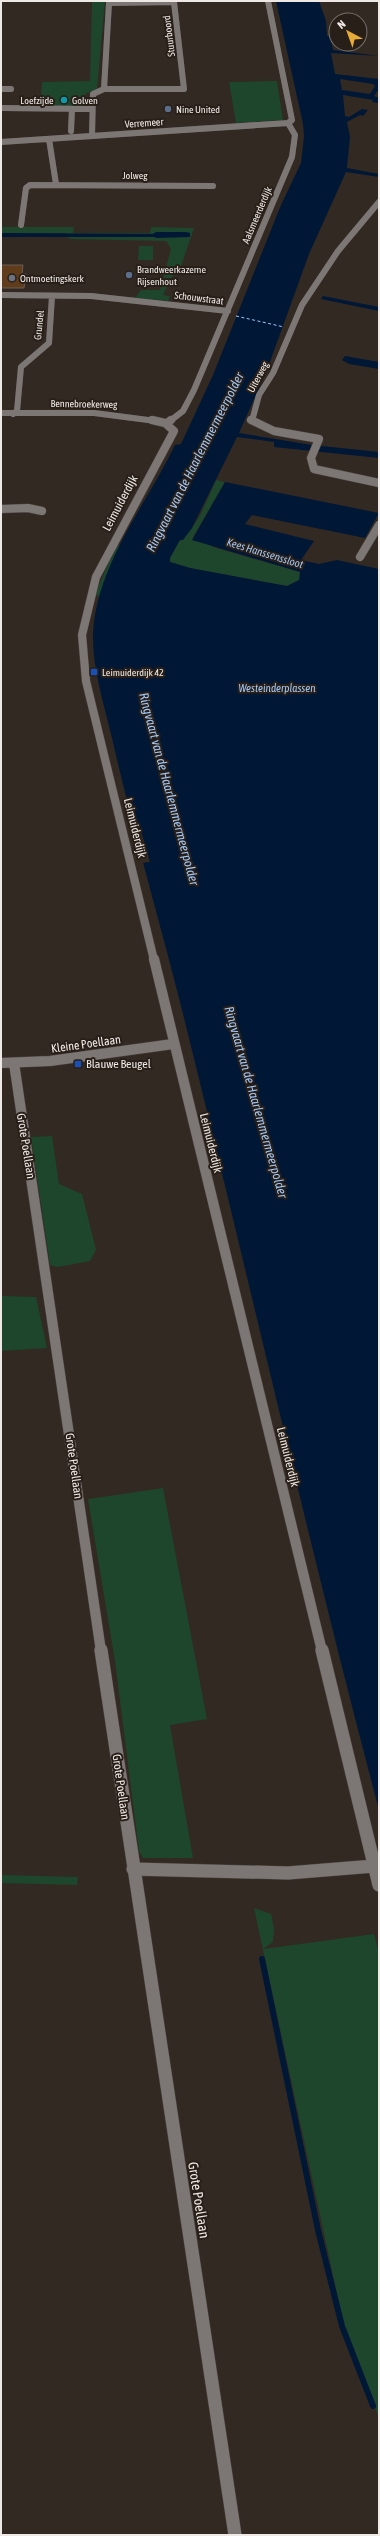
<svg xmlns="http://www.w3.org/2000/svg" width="380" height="2536" font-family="'Asap Condensed',sans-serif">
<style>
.green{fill:#1d462d}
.water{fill:#001836;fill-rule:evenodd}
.pier{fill:#322922}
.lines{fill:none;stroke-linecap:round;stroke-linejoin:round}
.stream{stroke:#001836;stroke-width:6}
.canal{fill:#001836;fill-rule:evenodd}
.ferry{stroke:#a2c8f7;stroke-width:1;stroke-dasharray:3 2.5;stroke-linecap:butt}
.building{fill:#603c1d;stroke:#665c55}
.minor-far3-casing{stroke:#4c443d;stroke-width:6}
.minor-far2-casing{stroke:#4c443d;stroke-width:9}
.minor-far1-casing{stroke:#4c443d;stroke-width:11}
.minor-casing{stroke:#4c443d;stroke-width:14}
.minor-far3{stroke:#7c7675;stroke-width:6}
.minor-far2{stroke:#7c7675;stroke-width:8}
.minor-far1{stroke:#7c7675;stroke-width:10}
.minor{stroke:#7c7675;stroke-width:13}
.culture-dot{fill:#0f9aa8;stroke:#281f19;stroke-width:1.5}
.service-dot{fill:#5c6f8a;stroke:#281f19;stroke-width:1.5}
.worship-dot{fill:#6b7280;stroke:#281f19;stroke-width:1.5}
.transit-dot{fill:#1a4fb4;stroke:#281f19;stroke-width:1.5}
.labels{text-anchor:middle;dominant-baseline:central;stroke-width:4;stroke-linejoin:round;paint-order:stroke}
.far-street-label{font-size:10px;fill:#efe9e5;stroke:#281f19}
.far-poi-label{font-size:10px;fill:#efe9e5;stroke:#281f19;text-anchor:start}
.far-water-label{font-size:11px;font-style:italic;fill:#a2c8f7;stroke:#281f19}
.street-label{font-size:12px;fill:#efe9e5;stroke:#281f19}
.poi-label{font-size:12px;fill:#efe9e5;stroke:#281f19;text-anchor:start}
.water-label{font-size:13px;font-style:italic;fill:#a2c8f7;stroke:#281f19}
.near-street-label{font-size:14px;fill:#efe9e5;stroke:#281f19}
</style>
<rect width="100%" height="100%" fill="#322922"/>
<path class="green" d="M92,1H105L97,89L85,94V106L81,107H40L42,82L90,81Z
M277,81L283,120L236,123L229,82Z
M1,227H74L73,233H150L151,227L194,228L179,272L174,273L163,295L170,296L168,301L135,298L141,290H160L171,249L166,241L71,239L67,237L66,233H1Z
M139,246H153V260H138Z
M216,480L225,482L193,537L216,548L300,572V580L287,586L190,568L170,562C169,548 184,538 192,528C202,515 209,495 216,480Z
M121,545L99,597L95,594L116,546Z
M52,1136L59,1184L82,1194L96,1250L90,1261L58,1267L50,1265L31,1137Z
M1,1296L36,1297L47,1348L1,1351Z
M163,1488L207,1719L170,1725L193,1858H143L139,1851L115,1661L88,1499Z
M1,1875L78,1877L77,1885L1,1883Z
M254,1908L271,1914L274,1928L273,1942L263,1949L374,1934L379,1953V2418L344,2326Z"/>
<path class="water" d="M276,1H319L326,21L327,36L336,37V40L331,39L333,50L379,56L331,53L335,74L379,79V89L374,96L379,98V103L372,102L373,100L343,95L345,116L349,117L362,109L368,110L363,116L360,115L347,122L350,137L347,168L379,174V177L346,172L309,254L267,370L239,433L312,445L379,452V458L274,447V442L237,437L192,528L183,540H180L170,558V562L190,568L287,586L299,580L300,572L192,540L225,482L379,513L365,538L252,515L245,524L314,541L301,560L319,564L337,560L379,569V1810C309,1546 249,1279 183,1014C160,922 133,831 112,738C104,704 92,668 93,633C97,564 146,505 175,445L181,444L213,375L281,205L301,163L304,136L303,124ZM340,79L373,84L375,86L370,94L342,90Z
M1,233L177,234L178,237H1Z
M323,296L379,307V311L321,299Z
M345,356L379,362V369L349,364L342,360Z"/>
<path class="pier" d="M139,824L150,862L141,863L131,825Z"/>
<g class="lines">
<path class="stream" d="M262,1959L318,2230L342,2326L373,2406"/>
<path class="canal" d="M186,232L190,233V237L156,238L151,235L156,232Z"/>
<path class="ferry" d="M236,316L284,327"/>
</g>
<path class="building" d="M1,265H23L22,274H26L24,288H1Z"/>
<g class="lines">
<defs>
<path id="minor-far3" d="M268,1L292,120L288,123
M174,2L184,89H104L109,3Z
M1,89H11
M1,108L92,109
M71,131L72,109
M92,136L93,94L104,89
M49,139L56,184
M1,142L288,123
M21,225L26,188L30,185L213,186
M1,295L91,296L228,311
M1,413H94L156,421
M13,414L17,411L21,367L49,343L52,296
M170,421L183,411L194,390L292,157L295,135L288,123
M252,421L259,395L273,373L302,305L338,251L379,202"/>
<path id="minor-far2" d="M152,420L165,423L174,431L96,577L82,635L86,681L154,960
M251,420L274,431L319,439L311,458L314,469L379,483
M167,423L171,420
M1,509L28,508L42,511
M360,557L379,525"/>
<path id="minor-far1" d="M154,959L322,1651
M1,1063L50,1061L173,1044
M14,1063L101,1651"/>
<path id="minor" d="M101,1650L235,2535
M322,1650L379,1885
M133,1869L288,1873L374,1866"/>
</defs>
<use href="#minor-far3" class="minor-far3-casing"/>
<use href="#minor-far2" class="minor-far2-casing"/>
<use href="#minor-far1" class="minor-far1-casing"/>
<use href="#minor" class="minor-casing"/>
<use href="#minor-far3" class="minor-far3"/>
<use href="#minor-far2" class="minor-far2"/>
<use href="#minor-far1" class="minor-far1"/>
<use href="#minor" class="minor"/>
</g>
<circle class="culture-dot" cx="64" cy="100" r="4"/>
<g class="service-dot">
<circle cx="168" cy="109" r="4"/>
<circle cx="129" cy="275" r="4"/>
</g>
<circle class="worship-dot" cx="12" cy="278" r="4"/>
<g class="transit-dot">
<rect x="90" y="668" width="8" height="8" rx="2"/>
<rect x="74" y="1060" width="8" height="8" rx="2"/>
</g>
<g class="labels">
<g class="far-street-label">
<text transform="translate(169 36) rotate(-97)">Stuurboord</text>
<text x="37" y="100">Loefzijde</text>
<text transform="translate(144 123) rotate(-4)">Verremeer</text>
<text x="135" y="175">Jolweg</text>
<text transform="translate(257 215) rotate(-67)">Aalsmeerderdijk</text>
<text transform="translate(199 298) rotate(7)">Schouwstraat</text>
<text transform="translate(39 325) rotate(-84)">Grundel</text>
<text transform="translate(258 377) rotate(-62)">Uiterweg</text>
<text transform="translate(84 404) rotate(1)">Bennebroekerweg</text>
</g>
<g class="far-poi-label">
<text x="72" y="100">Golven</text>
<text x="176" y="109">Nine United</text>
<text x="137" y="269">Brandweerkazerne<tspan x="137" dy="12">Rijsenhout</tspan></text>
<text x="20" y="278">Ontmoetingskerk</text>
<text x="102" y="672">Leimuiderdijk 42</text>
</g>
<g class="far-water-label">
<text transform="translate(265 553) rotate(17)">Kees Hanssenssloot</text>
<text x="277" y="688">Westeinderplassen</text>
</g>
<g class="street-label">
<text transform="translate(120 503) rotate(-62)">Leimuiderdijk</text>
<text transform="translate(135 828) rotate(76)">Leimuiderdijk</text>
<text transform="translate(86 1044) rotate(-8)">Kleine Poellaan</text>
<text transform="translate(211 1143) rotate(76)">Leimuiderdijk</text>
<text transform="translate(26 1146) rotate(81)">Grote Poellaan</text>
<text transform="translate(288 1457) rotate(76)">Leimuiderdijk</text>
<text transform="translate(74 1466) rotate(82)">Grote Poellaan</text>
<text transform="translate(121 1787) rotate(82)">Grote Poellaan</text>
</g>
<g class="poi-label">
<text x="86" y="1064">Blauwe Beugel</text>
</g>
<g class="water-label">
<text transform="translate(195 462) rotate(-63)">Ringvaart van de Haarlemmermeerpolder</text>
<text transform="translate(169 789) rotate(75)">Ringvaart van de Haarlemmermeerpolder</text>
<text transform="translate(256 1102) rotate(74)">Ringvaart van de Haarlemmermeerpolder</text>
</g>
<g class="near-street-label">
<text transform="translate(199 2200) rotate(81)">Grote Poellaan</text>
</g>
</g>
<rect width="380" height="2536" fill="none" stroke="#efe9e5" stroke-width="4"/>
<g transform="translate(348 32) rotate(319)"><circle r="19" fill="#281f19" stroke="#78706b"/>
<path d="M0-3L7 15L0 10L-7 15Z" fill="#e9ab38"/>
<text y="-6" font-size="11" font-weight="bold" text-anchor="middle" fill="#efe9e5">N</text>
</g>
</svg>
